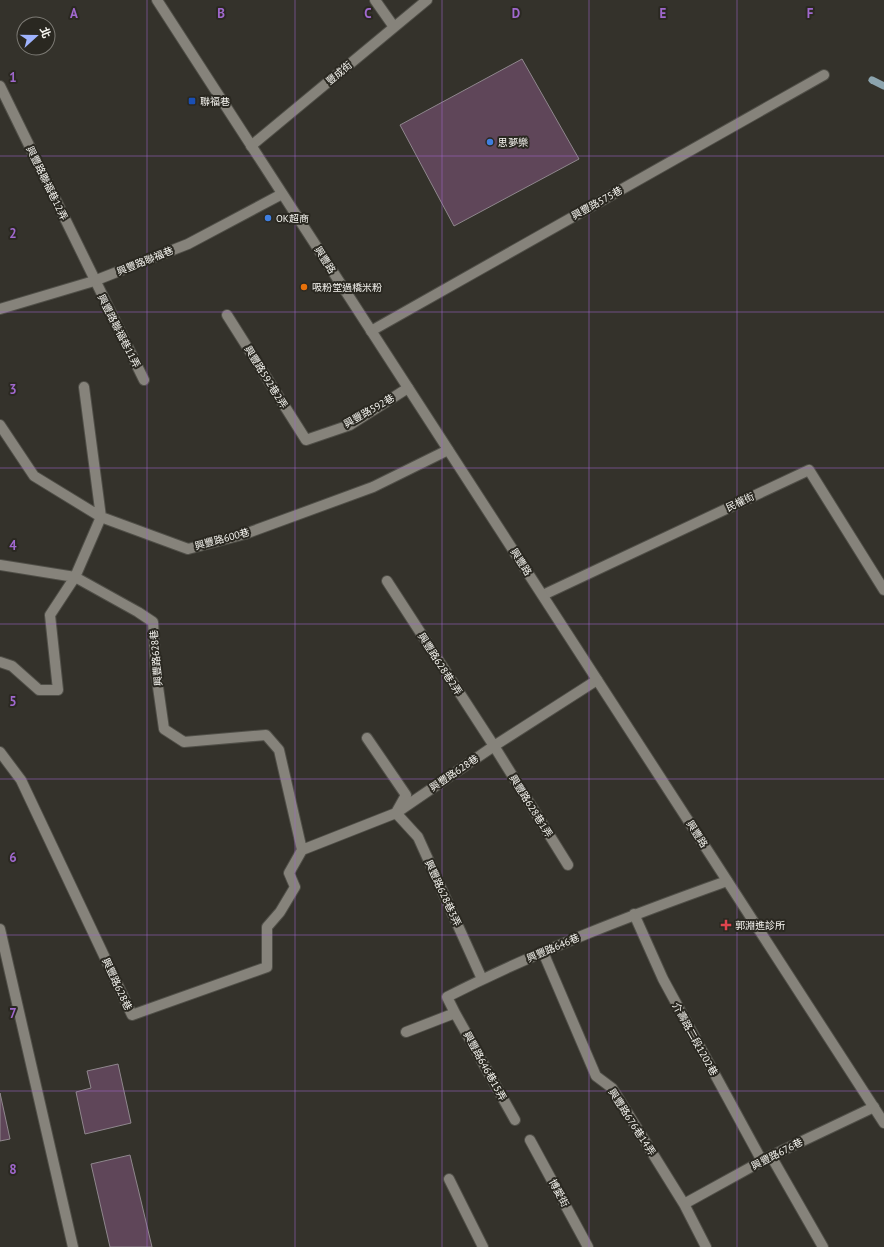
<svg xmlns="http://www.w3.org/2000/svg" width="884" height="1247" font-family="'PT Sans','Noto Sans TC',sans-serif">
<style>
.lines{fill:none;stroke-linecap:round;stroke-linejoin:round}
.stream{stroke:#8ca4ae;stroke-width:7}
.building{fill:#5f4659;stroke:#8f878d}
.lane-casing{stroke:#504f48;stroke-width:12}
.street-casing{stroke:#504f48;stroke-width:12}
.secondary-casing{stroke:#504f48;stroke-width:12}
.lane{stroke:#86837b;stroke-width:10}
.street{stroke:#86837b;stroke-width:10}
.secondary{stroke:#86837b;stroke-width:10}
.grid{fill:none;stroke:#a068ce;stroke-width:1;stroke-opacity:0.55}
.transit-dot{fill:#1a4fb4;stroke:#2a2821;stroke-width:1.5}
.shop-dot{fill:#3f7fe0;stroke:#2a2821;stroke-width:1.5}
.food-dot{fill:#e8710a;stroke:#2a2821;stroke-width:1.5}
.health-dot{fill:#e0444e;stroke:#2a2821;stroke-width:1.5}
.labels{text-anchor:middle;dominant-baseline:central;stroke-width:4;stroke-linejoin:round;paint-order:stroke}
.street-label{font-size:10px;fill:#f6f5f0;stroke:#2a2821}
.poi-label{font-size:10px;fill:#f6f5f0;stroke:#2a2821;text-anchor:start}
.grid-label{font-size:13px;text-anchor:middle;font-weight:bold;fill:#a068ce;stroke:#2a2821;stroke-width:4;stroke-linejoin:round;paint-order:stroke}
</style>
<rect width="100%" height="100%" fill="#34322b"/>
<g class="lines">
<path class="stream" d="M872,80L884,86"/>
</g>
<path class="building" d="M522,59L579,159L454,226L400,125Z
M118,1064L131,1123L85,1134L76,1092L91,1088L87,1071Z
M0,1093L10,1139L0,1141Z
M130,1155L152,1247H110L91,1164Z"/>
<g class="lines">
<defs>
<path id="lane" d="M0,86L144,380
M227,315L306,440L350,425L408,388
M84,387L101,517L75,577L138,612L153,622L156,673L164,729L184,742L266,735L279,750L302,850
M0,425L34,476L101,517L188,549L245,534L373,487L448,450
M0,565L75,577L50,615L58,690H39L12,666L0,662
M387,581L494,746L568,865
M367,738L406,795L397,811
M0,752L21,780L132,1015L267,967V927L280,912L295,887L289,873L302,850L396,813L494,746L597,680
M396,813L418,837L482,979
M634,914L663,979L762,1161
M0,929L73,1247
M543,952L596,1076L612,1088L684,1204L706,1247
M455,1013L515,1120
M406,1032L455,1013L447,997C537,951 632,915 727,881
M530,1140L588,1247
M771,1156L823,1247
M449,1179L483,1247
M684,1204L771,1156L874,1107"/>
<path id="street" d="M375,0L394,27
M251,146L427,0
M0,309L94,281L188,244L282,194
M371,331L824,75
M543,595L809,470L884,590"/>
<path id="secondary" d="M157,0L884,1123"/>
</defs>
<use href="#lane" class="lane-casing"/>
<use href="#street" class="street-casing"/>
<use href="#secondary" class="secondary-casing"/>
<use href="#lane" class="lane"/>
<use href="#street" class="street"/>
<use href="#secondary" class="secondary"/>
</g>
<path class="grid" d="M147,0V1247M295,0V1247M442,0V1247M589,0V1247M737,0V1247M0,156H884M0,312H884M0,468H884M0,624H884M0,779H884M0,935H884M0,1091H884"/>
<rect class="transit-dot" x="188" y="97" width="8" height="8" rx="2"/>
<g class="shop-dot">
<circle cx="490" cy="142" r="4"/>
<circle cx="268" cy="218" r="4"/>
</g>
<circle class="food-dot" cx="304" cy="287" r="4"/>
<path class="health-dot" d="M724 919h4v4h4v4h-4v4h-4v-4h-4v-4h4z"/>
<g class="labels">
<g class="street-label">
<text transform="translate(339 73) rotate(-40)">豐成街</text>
<text transform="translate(47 183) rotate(64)">興豐路聯福巷12弄</text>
<text transform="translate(597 203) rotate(-29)">興豐路575巷</text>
<text transform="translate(325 260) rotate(57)">興豐路</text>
<text transform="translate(145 261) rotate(-22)">興豐路聯福巷</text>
<text transform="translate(119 331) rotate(63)">興豐路聯福巷11弄</text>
<text transform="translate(266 377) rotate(58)">興豐路592巷2弄</text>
<text transform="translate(369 411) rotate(-30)">興豐路592巷</text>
<text transform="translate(740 502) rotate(-25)">民權街</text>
<text transform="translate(222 539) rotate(-15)">興豐路600巷</text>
<text transform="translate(521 562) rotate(57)">興豐路</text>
<text transform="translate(156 658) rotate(-95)">興豐路628巷</text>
<text transform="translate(440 664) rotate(57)">興豐路628巷2弄</text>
<text transform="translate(454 773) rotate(-34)">興豐路628巷</text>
<text transform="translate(531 806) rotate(58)">興豐路628巷1弄</text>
<text transform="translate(697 834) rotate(57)">興豐路</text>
<text transform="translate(443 893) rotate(65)">興豐路628巷3弄</text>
<text transform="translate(553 948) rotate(-23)">興豐路646巷</text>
<text transform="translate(117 984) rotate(65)">興豐路628巷</text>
<text transform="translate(695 1039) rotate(61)">介壽路二段1202巷</text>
<text transform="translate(485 1066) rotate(61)">興豐路646巷15弄</text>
<text transform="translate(632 1122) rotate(57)">興豐路676巷14弄</text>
<text transform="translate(777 1154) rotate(-27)">興豐路676巷</text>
<text transform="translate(559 1193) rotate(62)">博愛街</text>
</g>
<g class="poi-label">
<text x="200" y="101">聯福巷</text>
<text x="498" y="142">思夢樂</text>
<text x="276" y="218">OK超商</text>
<text x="312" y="287">吸粉堂過橋米粉</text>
<text x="735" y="925">郭淵進診所</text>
</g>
</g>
<g class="grid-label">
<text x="74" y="18">A</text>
<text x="221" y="18">B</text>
<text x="368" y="18">C</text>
<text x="516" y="18">D</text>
<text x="663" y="18">E</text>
<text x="810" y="18">F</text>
<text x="13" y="82">1</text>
<text x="13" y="238">2</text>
<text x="13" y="394">3</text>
<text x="13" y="550">4</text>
<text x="13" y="706">5</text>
<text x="13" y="862">6</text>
<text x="13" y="1018">7</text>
<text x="13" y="1174">8</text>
</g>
<g transform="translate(36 36) rotate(69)"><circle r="19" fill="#2a2821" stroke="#7c7a74"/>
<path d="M0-3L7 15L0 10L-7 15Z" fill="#9fb3fd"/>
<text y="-6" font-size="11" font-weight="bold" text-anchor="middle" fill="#f6f5f0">北</text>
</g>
</svg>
